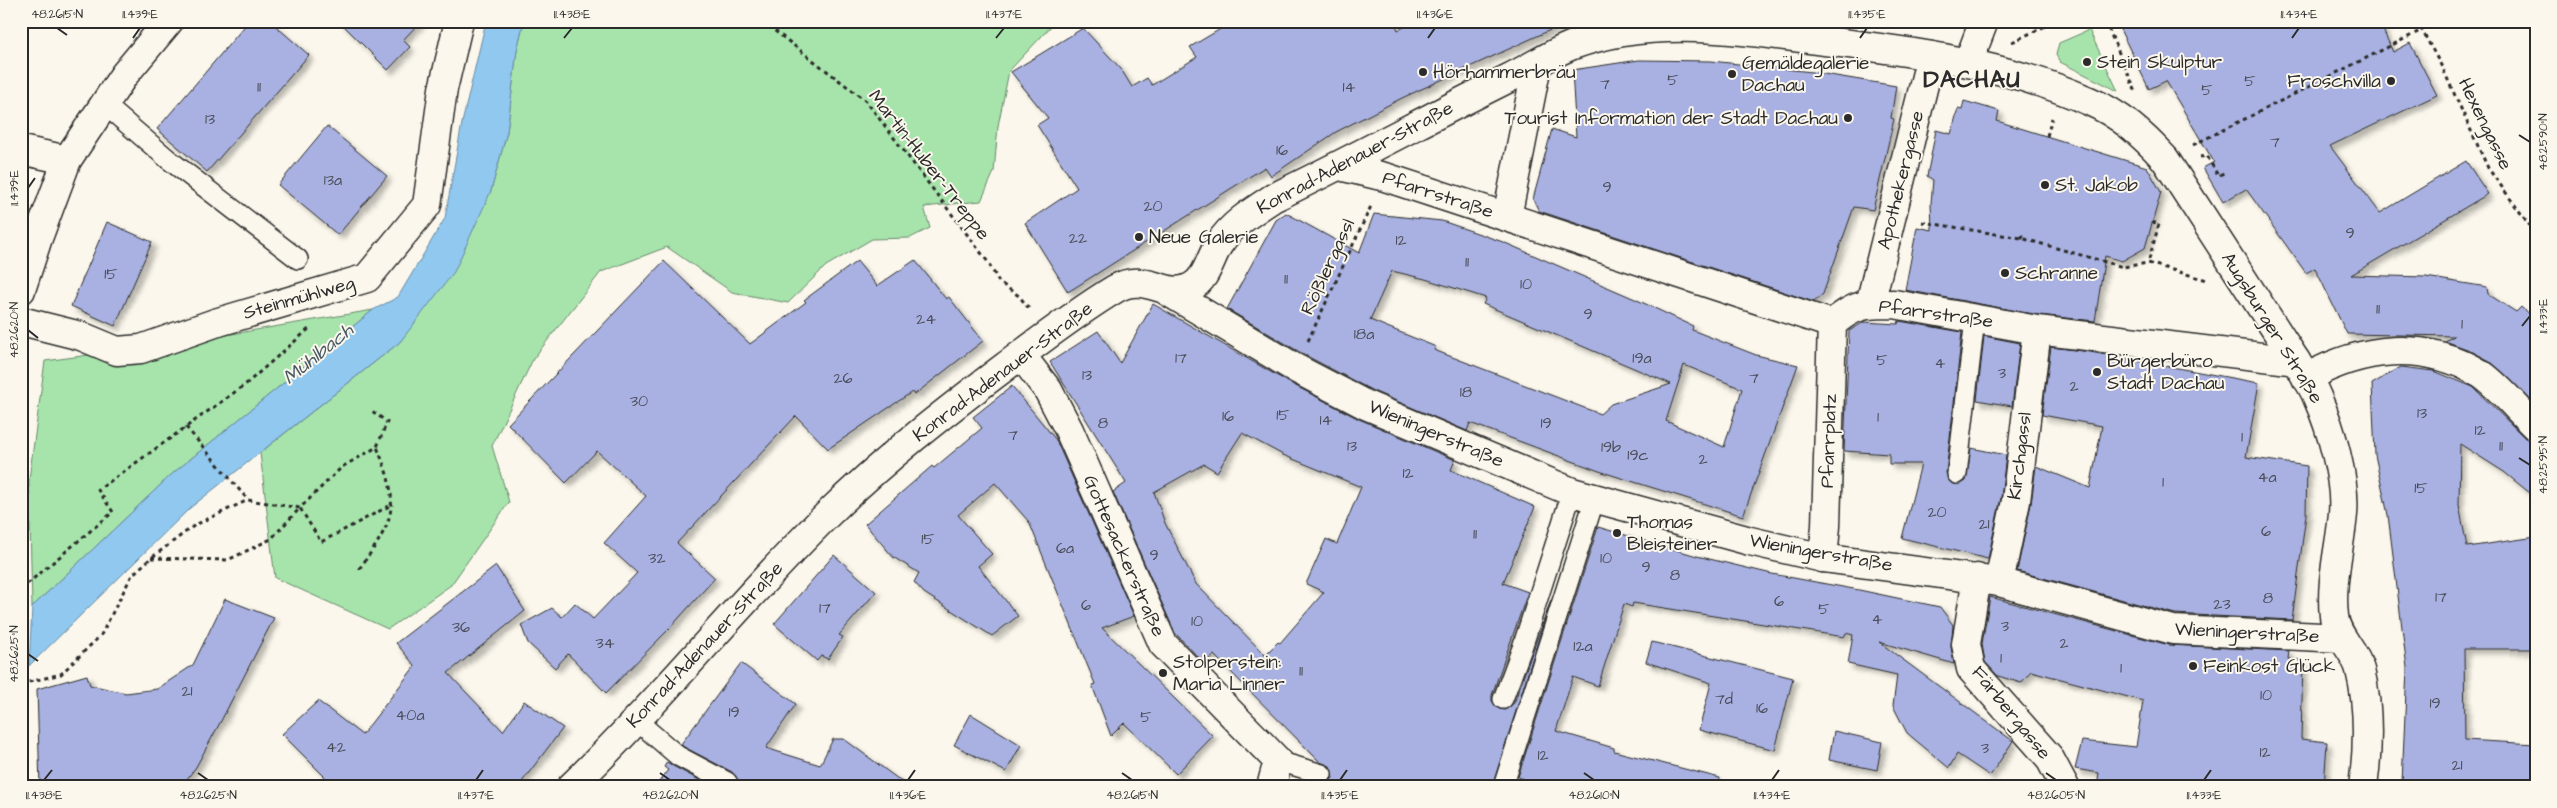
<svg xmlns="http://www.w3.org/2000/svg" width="2557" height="808" font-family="'Architects Daughter',sans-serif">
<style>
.green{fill:#a6e4ab;stroke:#68886b}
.water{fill:#90c8ef;stroke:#6889a1}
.building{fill:#a8b1e1;stroke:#2b2b2b;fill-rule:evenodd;filter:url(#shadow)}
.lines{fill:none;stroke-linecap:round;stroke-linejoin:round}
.service-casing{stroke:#2b2b2b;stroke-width:22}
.pedestrian-casing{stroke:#2b2b2b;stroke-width:31}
.minor-casing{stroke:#2b2b2b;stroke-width:31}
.secondary-casing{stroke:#2b2b2b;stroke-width:31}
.path{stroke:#2b2b2b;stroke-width:3;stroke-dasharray:4 4;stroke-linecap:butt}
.service{stroke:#fbf7ec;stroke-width:19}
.pedestrian{stroke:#fbf7ec;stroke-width:28}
.minor{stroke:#fbf7ec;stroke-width:28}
.secondary{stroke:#fbf7ec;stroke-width:28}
.ticks{fill:none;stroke:#2b2b2b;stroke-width:2}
.poi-dot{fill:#2b2b2b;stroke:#fbf7ec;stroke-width:2}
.labels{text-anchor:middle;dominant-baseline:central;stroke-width:4;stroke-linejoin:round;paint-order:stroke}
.number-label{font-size:16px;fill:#4a4c58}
.poi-label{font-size:19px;fill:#2b2b2b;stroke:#fbf7ec;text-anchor:start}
.street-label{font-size:19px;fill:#2b2b2b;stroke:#fbf7ec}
.water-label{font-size:20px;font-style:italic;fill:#495a66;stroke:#fbf7ec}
.district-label{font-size:24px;font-weight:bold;letter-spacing:1px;fill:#2b2b2b;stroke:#fbf7ec}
.neatline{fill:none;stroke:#2b2b2b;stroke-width:2}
.ticks-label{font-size:12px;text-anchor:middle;fill:#2b2b2b}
</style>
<defs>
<filter id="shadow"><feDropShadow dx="4.5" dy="4.5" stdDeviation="2.5" flood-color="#0004"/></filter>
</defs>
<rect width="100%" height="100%" fill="#fbf7ec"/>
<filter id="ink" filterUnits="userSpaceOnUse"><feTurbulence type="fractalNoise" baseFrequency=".02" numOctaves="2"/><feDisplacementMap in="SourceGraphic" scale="10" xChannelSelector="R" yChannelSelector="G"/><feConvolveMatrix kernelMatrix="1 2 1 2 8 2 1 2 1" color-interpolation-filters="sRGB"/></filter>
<g filter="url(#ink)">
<path class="green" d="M524,21H1056L1009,71L998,126L994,172L981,201L924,207L930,228L910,238L872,239L826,266L788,303L732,292L667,247L601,272L533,359L492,446L509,502L451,585L388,629L275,578L260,453L400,342L491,191L507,132L517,50Z
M2089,30L2118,91L2060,62L2056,55L2059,43Z
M373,310L172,474L32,607L29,479L45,361L191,341Z"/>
<path class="water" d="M486,21H524L517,50L507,132L491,191L454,272L400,342L190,508L29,666L32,607L172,474L373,310L398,297L445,218L462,123Z"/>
<path class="building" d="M249,21H270L309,55L207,172L157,129Z
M339,21H421L403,40L410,47L388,70Z
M1234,21H1394L1398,30L1417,21H1570L1402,98L1336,132L1271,176L1265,167L1068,292L1025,223L1077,188L1037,125L1048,118L1011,72L1083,28L1121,69L1132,87L1147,78L1152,85L1197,57L1190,47Z
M2116,21H2379L2393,52L2410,43L2437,95L2330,146L2380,213L2466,161L2488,194L2351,275L2426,277L2487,287L2488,294L2516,312L2521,307L2536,321V405L2490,361L2467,349L2445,341L2454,336L2347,334L2315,268L2306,273L2246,189L2223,202L2203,168L2214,162L2166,81L2149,89Z
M1639,60L1711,61L1812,72L1896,86L1891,118L1894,119L1873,210L1854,207L1823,294L1814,302L1539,211L1533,199L1552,129L1576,137L1572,70Z
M1964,101L1999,111L1997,121L2147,167L2161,192L2145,248L2122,261L2105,256L2095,321L2039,315L1905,290L1917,227L1932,230L1931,203L1933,180L1927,176L1936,130L1951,134L1958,109L1962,110Z
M327,126L387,176L338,235L278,185Z
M1286,213L1359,253L1374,214L1442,221L1503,242L1635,299L1693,326L1692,330L1756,355L1798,365L1743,516L1599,471L1470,423L1467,431L1373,391L1303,354L1227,309L1276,220ZM1392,271L1425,279L1486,298L1483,304L1671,384L1611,404L1600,414L1434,350L1436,347L1370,320ZM1684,365L1742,389L1724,447L1666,421Z
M107,222L152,242L115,326L71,306Z
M915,260L946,299L949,297L983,341L914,395L912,392L828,449L796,416L677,543L715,578L669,629L606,693L568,654L555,668L528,643L521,625L552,608L562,617L575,603L593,619L637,573L604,543L646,496L597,451L566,483L508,424L664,261L750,344L806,302L804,300L857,261L877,286Z
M1153,304L1288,382L1359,419L1455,460L1451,470L1535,507L1503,583L1528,592L1492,695V701L1499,709L1505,710L1514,703L1551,600L1492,787H1319L1329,782L1333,778L1330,766L1320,762L1214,655L1204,663L1175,633L1113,492L1126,483L1050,362L1098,331L1120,363ZM1242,433L1283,455L1361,487L1337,544L1326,539L1306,584L1324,592L1280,643L1278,642L1265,655L1196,584L1165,523L1154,492L1204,464L1217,472Z
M1899,321L1962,332L1946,473L1951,483L1961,484L1966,481L1971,448L2006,455L2001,498L1988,559L1902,538L1921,464H1889V454L1844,451L1849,331L1864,322L1898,324Z
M1984,336L2020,343L2012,406L1977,400Z
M2051,347L2090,352L2259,383L2246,457L2307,466L2306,515L2292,620L2175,614L2017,571L2031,504L2036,466L2090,488L2102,426L2042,415Z
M2401,367L2434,371L2473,387L2525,438L2536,442V498L2504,472L2460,444L2459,505L2467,547L2536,537V649H2464L2465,740L2536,744V787H2430L2402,783L2407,668L2388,515L2375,455L2372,384Z
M1012,386L1056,440L1134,616L1102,628L1213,736L1176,774L1124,723L1111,736L1092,685L1095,684L1029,522L995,483L958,515L992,554L978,566L1018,616L992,636L924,593L914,582L919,573L893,557L865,524L932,466L934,468L982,428L973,417Z
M1598,527L1697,556L1772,574L1859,590L1940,607L1953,625L1951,647L1954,664L1879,642L2013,741L1990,776L1957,754L1949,768L1907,733L1893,706L1897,675L1848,664L1853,635L1846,633L1844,637L1633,603L1632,607L1624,604L1598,686L1573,677L1556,731L1614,748V751L1720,778L1719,787H1550L1518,777Z
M834,555L876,592L839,635L843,637L828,659L821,656L817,661L774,624Z
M496,566L525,611L448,673L503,731L524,701L563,728L518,787H335L282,734L318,701L362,735L415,666L396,643Z
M1990,597L2169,645L2289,651L2288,659L2303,660L2301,739L2327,742L2324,787H2097L2099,773L2075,769L2082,741L2136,747L2143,701L2031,671L2021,683L1998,676L1985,662L1982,644Z
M225,599L274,618L221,721L196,767L181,787H40L37,689L87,675L90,685L126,693L157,689L193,665Z
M1652,642L1793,678L1775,750L1699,730L1711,683L1646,662Z
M741,663L796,704L766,748L820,765L833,739H844L909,787H741L732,772L684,747L681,744Z
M971,714L1021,745L1006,772L954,745Z
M1834,731L1882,742L1877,770L1829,760Z
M667,762L673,766L712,787H655L668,770L664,767Z"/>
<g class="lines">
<defs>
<path id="service" d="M104,104L168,159L298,259
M1957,474L1975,319
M1503,699L1522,648L1572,492
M636,720L678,756L727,782L730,787
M1278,761L1322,774
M1503,787L1595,498"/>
<path id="pedestrian" d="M1870,304L1931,56
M1823,558L1826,526L1832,324C1855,304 1864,304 1894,304L2037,330L2296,361
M1999,582L2016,501L2037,330"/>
<path id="minor" d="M1968,63L1984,21
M21,150L67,160
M1339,166L1385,177L1832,324
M1507,217L1537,65
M1167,291L1295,368L1366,405L1572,492L1750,541L1823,558L1999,582L2173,630L2342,638
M21,321L81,336L117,351L141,349L215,323L367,278L427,205L443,89L459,21
M1021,355L1048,390L1069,430L1163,644L1278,761L1271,787
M2306,378C2362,347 2424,339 2481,374C2498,385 2520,412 2536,427
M1977,578L1966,644L1971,669L2049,757L2065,787
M571,787C661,700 739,602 828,514C883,460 945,412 1006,366C1042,339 1077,312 1115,289C1146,270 1166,301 1191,287C1207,279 1210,258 1219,244C1232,224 1253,211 1273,198C1352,160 1430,117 1509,78C1530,68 1552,53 1573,45C1651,16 1737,30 1817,40C1909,51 2003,63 2089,101C2120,114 2143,135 2165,159L2296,361C2303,373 2312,384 2317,397C2331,428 2346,480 2343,514C2340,548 2330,582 2334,616C2336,637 2355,650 2360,670C2369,706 2368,750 2363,787"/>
<path id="secondary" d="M21,290L38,238L67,160L124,75L169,21"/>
</defs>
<use href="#service" class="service-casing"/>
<use href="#pedestrian" class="pedestrian-casing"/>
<use href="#minor" class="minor-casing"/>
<use href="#secondary" class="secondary-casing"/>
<path class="path" d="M762,21L866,101L988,262L999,282L1019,296L1031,311
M2105,21L2136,92
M2417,21L2443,69L2488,168L2536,234
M2012,42L2056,21
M2047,136L2052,118
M2193,145L2422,30
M2200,157L2207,156L2218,176L2225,172
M1922,222L2021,238L2123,267L2148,263
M2152,222L2159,224L2148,263L2207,280
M2021,238L2026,232
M1308,341L1372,204
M186,427L248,500
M151,558L228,560L271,539L300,508L321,542L393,504
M359,569C395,520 401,505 377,447
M21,589L113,512L98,490L246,384L310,328
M21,684L61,674L101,635L132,575L151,558L195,525L248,500L300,508L342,467L377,447L387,422L372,411"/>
<use href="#service" class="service"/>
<use href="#pedestrian" class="pedestrian"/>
<use href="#minor" class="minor"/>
<use href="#secondary" class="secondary"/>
</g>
</g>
<path class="ticks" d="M57,28L67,35M133,38L140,28M564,38L572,28M996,38L1004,28M1428,38L1435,28M1860,38L1867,28M2292,38L2299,28M2519,135L2530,142M28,188L35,178M2522,326L2530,316M28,330L38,338M2519,458L2530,465M28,654L38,661M198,773L208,780M660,773L670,780M1122,773L1132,780M1584,773L1594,780M2046,773L2056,780M44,780L52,770M476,780L483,770M908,780L915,770M1340,780L1347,770M1772,780L1779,770M2204,780L2211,770"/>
<g class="poi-dot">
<circle cx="2087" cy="62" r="5"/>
<circle cx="1423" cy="72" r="5"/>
<circle cx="1732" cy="74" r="5"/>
<circle cx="2391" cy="81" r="5"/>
<circle cx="1848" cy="118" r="5"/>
<circle cx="2045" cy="185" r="5"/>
<circle cx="1139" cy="237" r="5"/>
<circle cx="2005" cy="273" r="5"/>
<circle cx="2097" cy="372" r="5"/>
<circle cx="1617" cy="533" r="5"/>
<circle cx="2193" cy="666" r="5"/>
<circle cx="1163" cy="673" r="5"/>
</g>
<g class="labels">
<g class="number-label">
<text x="1673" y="80">5</text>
<text x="2250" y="81">5</text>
<text x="1605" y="84">7</text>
<text x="259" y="87">11</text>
<text x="1349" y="87">14</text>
<text x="2207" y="90">5</text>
<text x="210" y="119">13</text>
<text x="2275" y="142">7</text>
<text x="1282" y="150">16</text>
<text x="333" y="180">13a</text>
<text x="1607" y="187">9</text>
<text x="1153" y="206">20</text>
<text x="2350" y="233">9</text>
<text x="1078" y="238">22</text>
<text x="1401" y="240">12</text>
<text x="1467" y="262">11</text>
<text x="111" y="274">15</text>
<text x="1286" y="279">11</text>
<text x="1526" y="284">10</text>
<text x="2378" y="309">11</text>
<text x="1588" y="314">9</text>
<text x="926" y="319">24</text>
<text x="2462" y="324">1</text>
<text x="1364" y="334">18a</text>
<text x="1181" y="358">17</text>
<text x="1642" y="358">19a</text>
<text x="1882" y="360">5</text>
<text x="1940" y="363">4</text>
<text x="2002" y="373">3</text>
<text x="1087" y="375">13</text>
<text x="843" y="378">26</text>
<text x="1754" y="378">7</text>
<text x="2074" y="386">2</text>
<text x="1466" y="392">18</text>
<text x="639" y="401">30</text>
<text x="2422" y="413">13</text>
<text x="1283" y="415">15</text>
<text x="1228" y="416">16</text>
<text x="1878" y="417">1</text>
<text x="1326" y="420">14</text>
<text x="1103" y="423">8</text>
<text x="1546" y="423">19</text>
<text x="2480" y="430">12</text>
<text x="1013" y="435">7</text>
<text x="2242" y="437">1</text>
<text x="1352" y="446">13</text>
<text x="2501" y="446">11</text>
<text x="1611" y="447">19b</text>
<text x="1638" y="455">19c</text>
<text x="1703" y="459">2</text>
<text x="1408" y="473">12</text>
<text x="2267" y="477">4a</text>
<text x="2163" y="482">1</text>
<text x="2421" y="488">15</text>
<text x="1937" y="512">20</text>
<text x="1984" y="524">21</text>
<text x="2266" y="531">6</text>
<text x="1475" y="534">11</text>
<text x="928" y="539">15</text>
<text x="1065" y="548">6a</text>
<text x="1154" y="555">9</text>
<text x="657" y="558">32</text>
<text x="1606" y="558">10</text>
<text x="1646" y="567">9</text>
<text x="1675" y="575">8</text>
<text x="2441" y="597">17</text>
<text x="2268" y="598">8</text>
<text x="1779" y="601">6</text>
<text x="2222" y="604">23</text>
<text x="1086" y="605">6</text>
<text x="825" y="608">17</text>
<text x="1824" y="609">5</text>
<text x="1877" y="619">4</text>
<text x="1197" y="621">10</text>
<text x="2005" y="626">3</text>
<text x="461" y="627">36</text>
<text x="605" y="643">34</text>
<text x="2064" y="643">2</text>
<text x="1583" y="646">12a</text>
<text x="2001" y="658">1</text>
<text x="2121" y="668">1</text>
<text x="1301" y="671">11</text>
<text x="187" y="691">21</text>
<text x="2266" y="695">10</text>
<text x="1724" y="699">7d</text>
<text x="2435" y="703">19</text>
<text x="1762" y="708">16</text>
<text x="734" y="712">19</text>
<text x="410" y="715">40a</text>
<text x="1146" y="717">5</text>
<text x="336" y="747">42</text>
<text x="1985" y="748">3</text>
<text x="2265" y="752">12</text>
<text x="1543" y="755">12</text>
<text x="2457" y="765">21</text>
</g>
<g class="poi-label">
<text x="2097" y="62">Stein Skulptur</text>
<text x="1742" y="63">Gemäldegalerie<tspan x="1742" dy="22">Dachau</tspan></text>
<text x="1433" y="72">Hörhammerbräu</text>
<text x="2381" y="81" text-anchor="end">Froschvilla</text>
<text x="1838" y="118" text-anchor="end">Tourist Information der Stadt Dachau</text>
<text x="2055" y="185">St. Jakob</text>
<text x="1149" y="237">Neue Galerie</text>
<text x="2015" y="273">Schranne</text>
<text x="2107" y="361">Bürgerbüro<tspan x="2107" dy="22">Stadt Dachau</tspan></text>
<text x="1627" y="522">Thomas<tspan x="1627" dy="22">Bleisteiner</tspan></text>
<text x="1173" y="662">Stolperstein:<tspan x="1173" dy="22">Maria Linner</tspan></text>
<text x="2203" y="666">Feinkost Glück</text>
</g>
<g class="street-label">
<text transform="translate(2485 124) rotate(64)">Hexengasse</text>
<text transform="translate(1355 158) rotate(-28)">Konrad-Adenauer-Straße</text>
<text transform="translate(929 165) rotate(52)">Martin-Huber-Treppe</text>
<text transform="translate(1901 180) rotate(-76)">Apothekergasse</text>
<text transform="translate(1438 195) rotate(18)">Pfarrstraße</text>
<text transform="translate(1328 267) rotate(-65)">Rößlergassl</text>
<text transform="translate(299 298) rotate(-16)">Steinmühlweg</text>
<text transform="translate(1936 314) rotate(8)">Pfarrstraße</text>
<text transform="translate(2272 328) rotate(58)">Augsburger Straße</text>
<text transform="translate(1003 372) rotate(-37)">Konrad-Adenauer-Straße</text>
<text transform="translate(1436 434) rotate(23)">Wieningerstraße</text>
<text transform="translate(1829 441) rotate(-88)">Pfarrplatz</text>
<text transform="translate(2020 456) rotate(-83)">Kirchgassl</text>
<text transform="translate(1821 553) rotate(10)">Wieningerstraße</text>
<text transform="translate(1124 556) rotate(66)">Gottesackerstraße</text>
<text transform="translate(2247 633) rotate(3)">Wieningerstraße</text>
<text transform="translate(705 645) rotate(-47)">Konrad-Adenauer-Straße</text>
<text transform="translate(2011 713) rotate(51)">Färbergasse</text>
</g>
<g class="water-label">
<text transform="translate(318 354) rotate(-39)">Mühlbach</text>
</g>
<g class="district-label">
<text x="1972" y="80">DACHAU</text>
</g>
</g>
<rect width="2557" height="808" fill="none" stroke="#fbf7ec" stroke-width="55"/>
<rect x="28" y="28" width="2502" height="752" class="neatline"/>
<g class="ticks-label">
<text x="57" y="18">48.2615°N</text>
<text x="140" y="18">11.439°E</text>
<text x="572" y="18">11.438°E</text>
<text x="1004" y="18">11.437°E</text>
<text x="1435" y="18">11.436°E</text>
<text x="1867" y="18">11.435°E</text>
<text x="2299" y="18">11.434°E</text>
<text transform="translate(2543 142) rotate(-90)" y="4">48.2590°N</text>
<text transform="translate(14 188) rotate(-90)" y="4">11.439°E</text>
<text transform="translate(2543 316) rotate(-90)" y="4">11.433°E</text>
<text transform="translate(14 330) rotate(-90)" y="4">48.2620°N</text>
<text transform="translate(2543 465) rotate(-90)" y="4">48.2595°N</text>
<text transform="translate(14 654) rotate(-90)" y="4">48.2625°N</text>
<text x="44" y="799">11.438°E</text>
<text x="208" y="799">48.2625°N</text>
<text x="476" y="799">11.437°E</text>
<text x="670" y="799">48.2620°N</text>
<text x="908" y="799">11.436°E</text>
<text x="1132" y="799">48.2615°N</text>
<text x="1340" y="799">11.435°E</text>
<text x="1594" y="799">48.2610°N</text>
<text x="1772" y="799">11.434°E</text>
<text x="2056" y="799">48.2605°N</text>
<text x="2204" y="799">11.433°E</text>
</g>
</svg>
